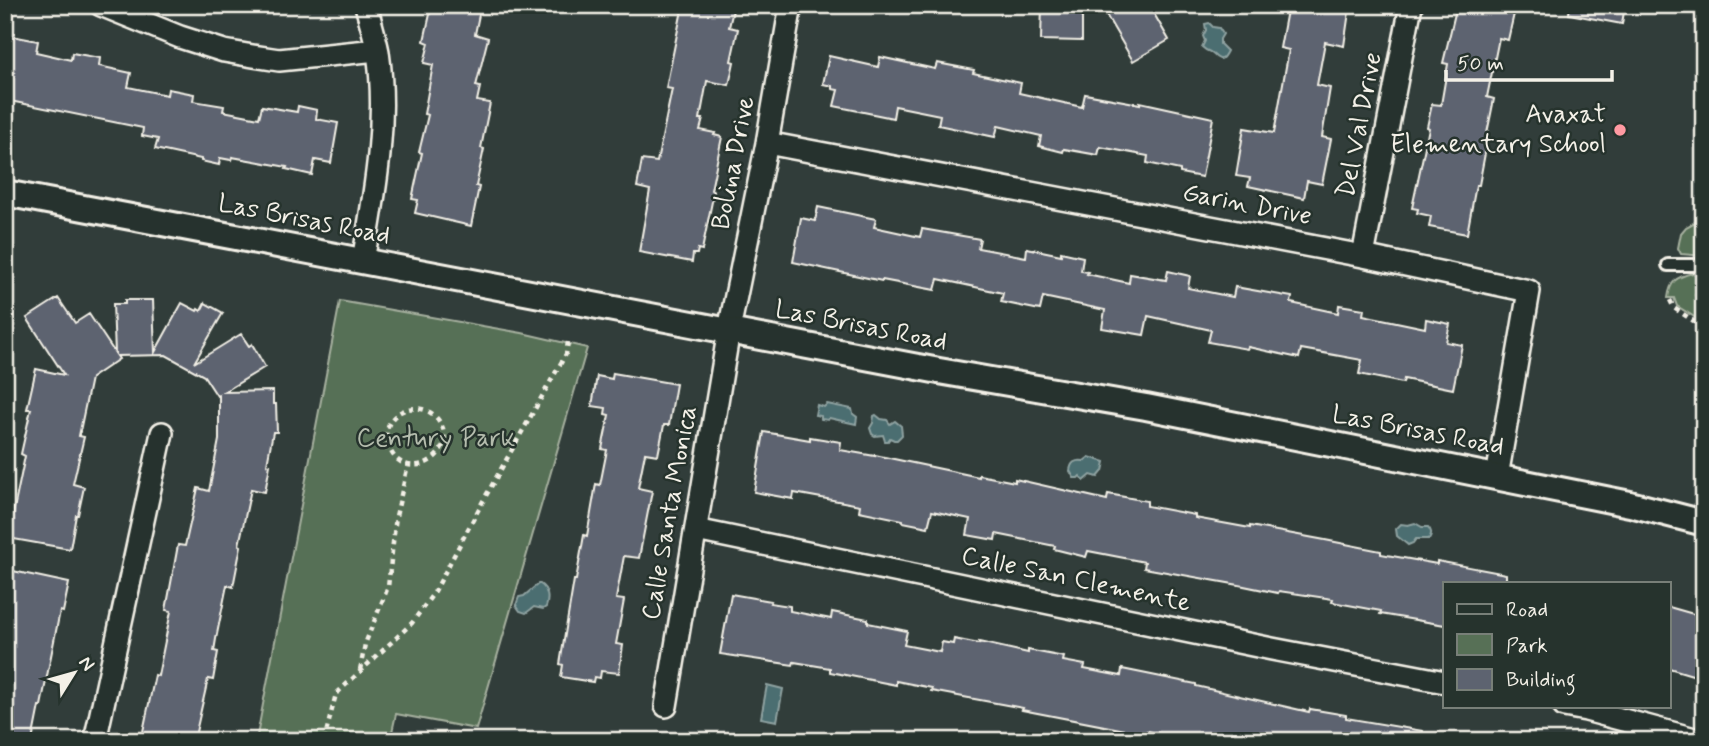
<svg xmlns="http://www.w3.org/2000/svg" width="1709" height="746" font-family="Mynerve,sans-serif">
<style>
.green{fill:#577056;stroke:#a6b09f;stroke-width:2}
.water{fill:#4b6e71;stroke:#8fa2a1;stroke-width:2}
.building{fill:#5d6370;stroke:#f4f1e8;stroke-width:2}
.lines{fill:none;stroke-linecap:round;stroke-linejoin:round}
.service-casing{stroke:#f4f1e8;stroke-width:16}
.minor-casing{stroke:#f4f1e8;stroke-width:26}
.tertiary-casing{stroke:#f4f1e8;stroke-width:30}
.path{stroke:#f4f1e8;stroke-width:4.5;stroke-dasharray:5 5;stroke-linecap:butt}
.service{stroke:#26332d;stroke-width:10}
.minor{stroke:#26332d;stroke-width:21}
.tertiary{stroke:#26332d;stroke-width:24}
.poi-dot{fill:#ff9aa2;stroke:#26332d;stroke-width:2.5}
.labels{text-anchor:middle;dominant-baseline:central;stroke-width:5;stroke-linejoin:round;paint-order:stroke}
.poi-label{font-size:26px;fill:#f4f1e8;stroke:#26332d;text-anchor:end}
.street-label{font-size:26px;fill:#f4f1e8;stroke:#26332d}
.park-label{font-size:26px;fill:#b5bdae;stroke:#26332d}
</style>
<rect width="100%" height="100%" fill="#313d3a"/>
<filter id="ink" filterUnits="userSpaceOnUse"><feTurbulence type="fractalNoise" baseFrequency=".0143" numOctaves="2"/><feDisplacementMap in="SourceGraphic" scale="14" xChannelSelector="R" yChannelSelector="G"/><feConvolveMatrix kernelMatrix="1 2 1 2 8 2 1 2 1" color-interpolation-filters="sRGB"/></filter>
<g filter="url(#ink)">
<path class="green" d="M1704,209V256L1681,254L1678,248L1681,233L1686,227L1699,220Z
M1693,273L1703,277L1695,295L1704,300V323L1677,306L1674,298H1668C1670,281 1676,277 1693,273Z
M340,301L522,333L587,348L476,729L396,714L390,741H256Z"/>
<path class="water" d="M1209,23L1213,27L1219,28L1223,34L1220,39V44L1227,51C1220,65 1218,58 1210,52C1207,51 1204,49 1202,47L1205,41L1203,36L1206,30L1205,24Z
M827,404L852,409L853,414L857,417L856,424L829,418L828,420L821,419V416L815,415L817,405L824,407Z
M876,415L881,419L887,420L890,424L895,421L901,426L902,435L897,440H894L890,438L888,441H885L883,435L875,436L872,434L870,428L873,423L874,416Z
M1089,457L1105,462L1103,471L1098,477L1091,475L1084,481L1080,476L1078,478H1074L1070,471C1071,462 1075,460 1084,461Z
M1415,523L1422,527H1428C1432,531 1432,534 1429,539H1416L1413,543L1408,545L1397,536L1396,529L1401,524L1408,525Z
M538,584H540C548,589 549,599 546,607L543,609L534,607L526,613L520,611L516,605L519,597L524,596Z
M767,685L783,689L777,721L761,718Z"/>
<path class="building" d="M432,5H481L475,34L488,38L476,86L480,87L477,101L490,103L481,148L484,149L476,186L479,187L471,226L415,213L418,200L412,199L422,153L419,152L428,115L424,114L433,65L424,63L429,43L424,41Z
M683,5H710L733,10L729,27L738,29L731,61L734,62L729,85L707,81L700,119H703L700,130L715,133L714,135L722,137L711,190L714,192L702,250L698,249L697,254H693L692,262L639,252L650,190L637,187L642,160L657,162L672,89L666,88Z
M1042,5H1069V7H1074V12H1082V41L1041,40Z
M1121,5H1149L1169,40L1133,61L1105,13H1126Z
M1288,5H1350L1344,46L1325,42L1317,85L1330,88L1322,137L1331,139L1322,184L1307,181L1304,198L1248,186L1250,178L1236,176L1244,128L1274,133L1289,50L1280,48Z
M1457,5H1516L1508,40L1499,38L1487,97L1494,99L1484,148H1486L1479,185H1476L1467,234L1429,227L1431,216L1417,213L1418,209L1412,208L1429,128L1427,127L1432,104L1441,105L1448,64L1443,63Z
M1570,5H1625L1622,24L1569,14Z
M12,36L38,41L36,52L71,60L72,53L100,58L99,66L131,73L128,87L167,95L168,89L194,94L193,101L224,106L223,111L259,118L262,106L297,112L298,106L317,110L316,119L338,123L331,163L315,160L312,175L286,169L287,167L232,157L231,160L220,158L219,165L201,161V159L155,149L158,139L142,136L143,128L5,100V68Z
M829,56L878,67L880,57L935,69L937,63L974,70L973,73L1021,83L1019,93L1082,107L1085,94L1140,104V102L1213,118L1202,177L1180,173V170L1147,163L1148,156L1100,147L1098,155L1064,149L1063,152L1039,146L1041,136L998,126L995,137L938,125L940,115L895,106L893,118L834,106L838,90L832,89V86L823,84Z
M818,207L876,219L874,227L920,237L922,229L980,239L978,248L1026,257L1027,248L1061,255V252L1083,257L1081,271L1088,272L1087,274L1129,283L1130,274L1166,280L1168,271L1190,276L1188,288L1233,297L1235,287L1292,297L1291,303L1338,313L1339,305L1364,309L1363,315L1425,328L1426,319L1450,324L1446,342L1462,345L1453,389L1404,379L1403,383L1359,374L1362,360L1301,349L1299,358L1248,347L1247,349L1208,342L1211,330L1148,316L1144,335L1102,328L1105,310L1043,297L1040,310L1001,302L1003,293L938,279L935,290L882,280V281L793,262L801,218L815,221Z
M58,298L75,323L89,314L115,353L113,304H125V300H153L155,352L182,303L197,311L198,309L201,311L205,303L223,313L194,363L241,334L249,346L252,344L265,367L224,392L273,391V404H276L277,432H273L267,464L270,465L265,492L251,489L239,545L241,546L233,587L227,585L216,639L214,651L218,652L213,680L208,679L194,741H141L155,675L158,676L171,611L166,610L178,545L185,546L198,488L209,491L219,440V395L217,396L204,376L166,355L117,356L119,359L91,378L79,436L84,437L73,484L84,487L78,515H76L70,549L8,538L25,456L21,454L31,409H27L36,369L64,375L27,318Z
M613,373L676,384L669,425H664L658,455L645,453L638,488L652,491L639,558L624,556L616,599L624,600L616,644L623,645L619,673L601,671L600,678L594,677L593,682L561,677L563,665L560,664L574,580H576L584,535L587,536L596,484L600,485L607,450L602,449L609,415L605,414L606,408L592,406L597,376L612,379Z
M764,432L810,440V437L841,442L840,450L875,456V455L979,477V475L1015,482V479L1107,500L1108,494L1147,501V506L1195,515V518L1250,528V526L1325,540L1381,551V554L1437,564V561L1506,574V583H1445V625L1380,614L1381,611L1332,602L1333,599L1279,591L1278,593L1239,585L1144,568L1145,562L1088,551L1086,557L1054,549L1055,546L996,534L995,540L967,535L970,519L932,511L928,527L903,522V520L859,511L860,505L794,493L793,499L754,492Z
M13,571L69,583L63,612L60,611L41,706H39L32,741H5V609Z
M731,594L771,601L770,603L790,606V611L831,619L832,612L868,619V623L907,631L904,645L940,652L942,642L953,644L954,639L979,644V642L1028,653V650L1064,657L1063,661L1085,665L1084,669L1121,676L1122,669L1196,684V686L1309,712L1310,709L1346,715V718L1423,731L1422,741H1195L1147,731L1146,734L1022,710L1023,708L931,691L932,688L896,681V685L830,672V668L794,662L793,665L720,654Z
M1669,607L1704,617V662L1699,677L1669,668Z"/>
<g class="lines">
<defs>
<path id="service" d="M1668,265H1704"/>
<path id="minor" d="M101,5L180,37L224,51L253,56L279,60L377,50
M767,143L1363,256L1529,291L1497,477
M1363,256L1411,5
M363,261C375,192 388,122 378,52C375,36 370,21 366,5
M696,530L1272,649L1445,682
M666,706L729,330L767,143L791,5
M1564,706L1586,710L1702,741
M95,741L162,433"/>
<path id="tertiary" d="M5,193L939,371L1146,407L1630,504L1704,523"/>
</defs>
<use href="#service" class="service-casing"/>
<use href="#minor" class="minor-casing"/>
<use href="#tertiary" class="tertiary-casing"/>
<path class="path" d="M1670,300L1674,308L1704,328
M360,670L365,644L388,587L396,516L408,465C431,469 453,446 441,424C423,392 375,413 389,447C393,457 398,462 408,465
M324,741L336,694L412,623L435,591L483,501L566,354L568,342"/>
<use href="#service" class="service"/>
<use href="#minor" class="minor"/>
<use href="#tertiary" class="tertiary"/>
</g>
</g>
<circle class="poi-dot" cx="1620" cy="130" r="7"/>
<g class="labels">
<g class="poi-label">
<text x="1606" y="115">Avaxat<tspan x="1606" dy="30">Elementary School</tspan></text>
</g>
<g class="street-label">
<text transform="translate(1360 125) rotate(-79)">Del Val Drive</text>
<text transform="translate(734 163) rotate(-79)">Bolina Drive</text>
<text transform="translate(1247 205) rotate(11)">Garin Drive</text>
<text transform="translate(304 220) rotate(11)">Las Brisas Road</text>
<text transform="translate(861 326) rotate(11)">Las Brisas Road</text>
<text transform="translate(1418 431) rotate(11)">Las Brisas Road</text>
<text transform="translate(670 513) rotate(-80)">Calle Santa Monica</text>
<text transform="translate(1076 580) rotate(12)">Calle San Clemente</text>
</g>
<g class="park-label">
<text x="436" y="439">Century Park</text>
</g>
</g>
<rect width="1709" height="746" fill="none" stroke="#26332d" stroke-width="28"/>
<rect x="14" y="14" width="1681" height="718" fill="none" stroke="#f4f1e8" stroke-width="2.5" filter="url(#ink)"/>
<rect x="1443" y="582" width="228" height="126" fill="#26332d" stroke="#787f78" stroke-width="2"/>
<rect x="1457" y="604" width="35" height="10" fill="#26332d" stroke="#787f78" stroke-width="2"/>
<text x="1506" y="616" font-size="21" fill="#f4f1e8">Road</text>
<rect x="1457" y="634" width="35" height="21" fill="#577056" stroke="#787f78" stroke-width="2"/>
<text x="1506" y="652" font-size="21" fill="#f4f1e8">Park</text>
<rect x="1457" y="669" width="35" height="21" fill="#5d6370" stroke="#787f78" stroke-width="2"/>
<text x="1506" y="686" font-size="21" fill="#f4f1e8">Building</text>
<g transform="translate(74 673) rotate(53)" stroke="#26332d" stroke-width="5" paint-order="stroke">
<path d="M0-5L12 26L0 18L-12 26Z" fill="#f4f1e8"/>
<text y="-10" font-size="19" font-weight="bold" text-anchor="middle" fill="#f4f1e8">N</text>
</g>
<path d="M1446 70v10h166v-10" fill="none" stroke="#f4f1e8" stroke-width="3.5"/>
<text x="1457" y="70" font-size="21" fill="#f4f1e8" stroke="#26332d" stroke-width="5" paint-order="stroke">50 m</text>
</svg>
